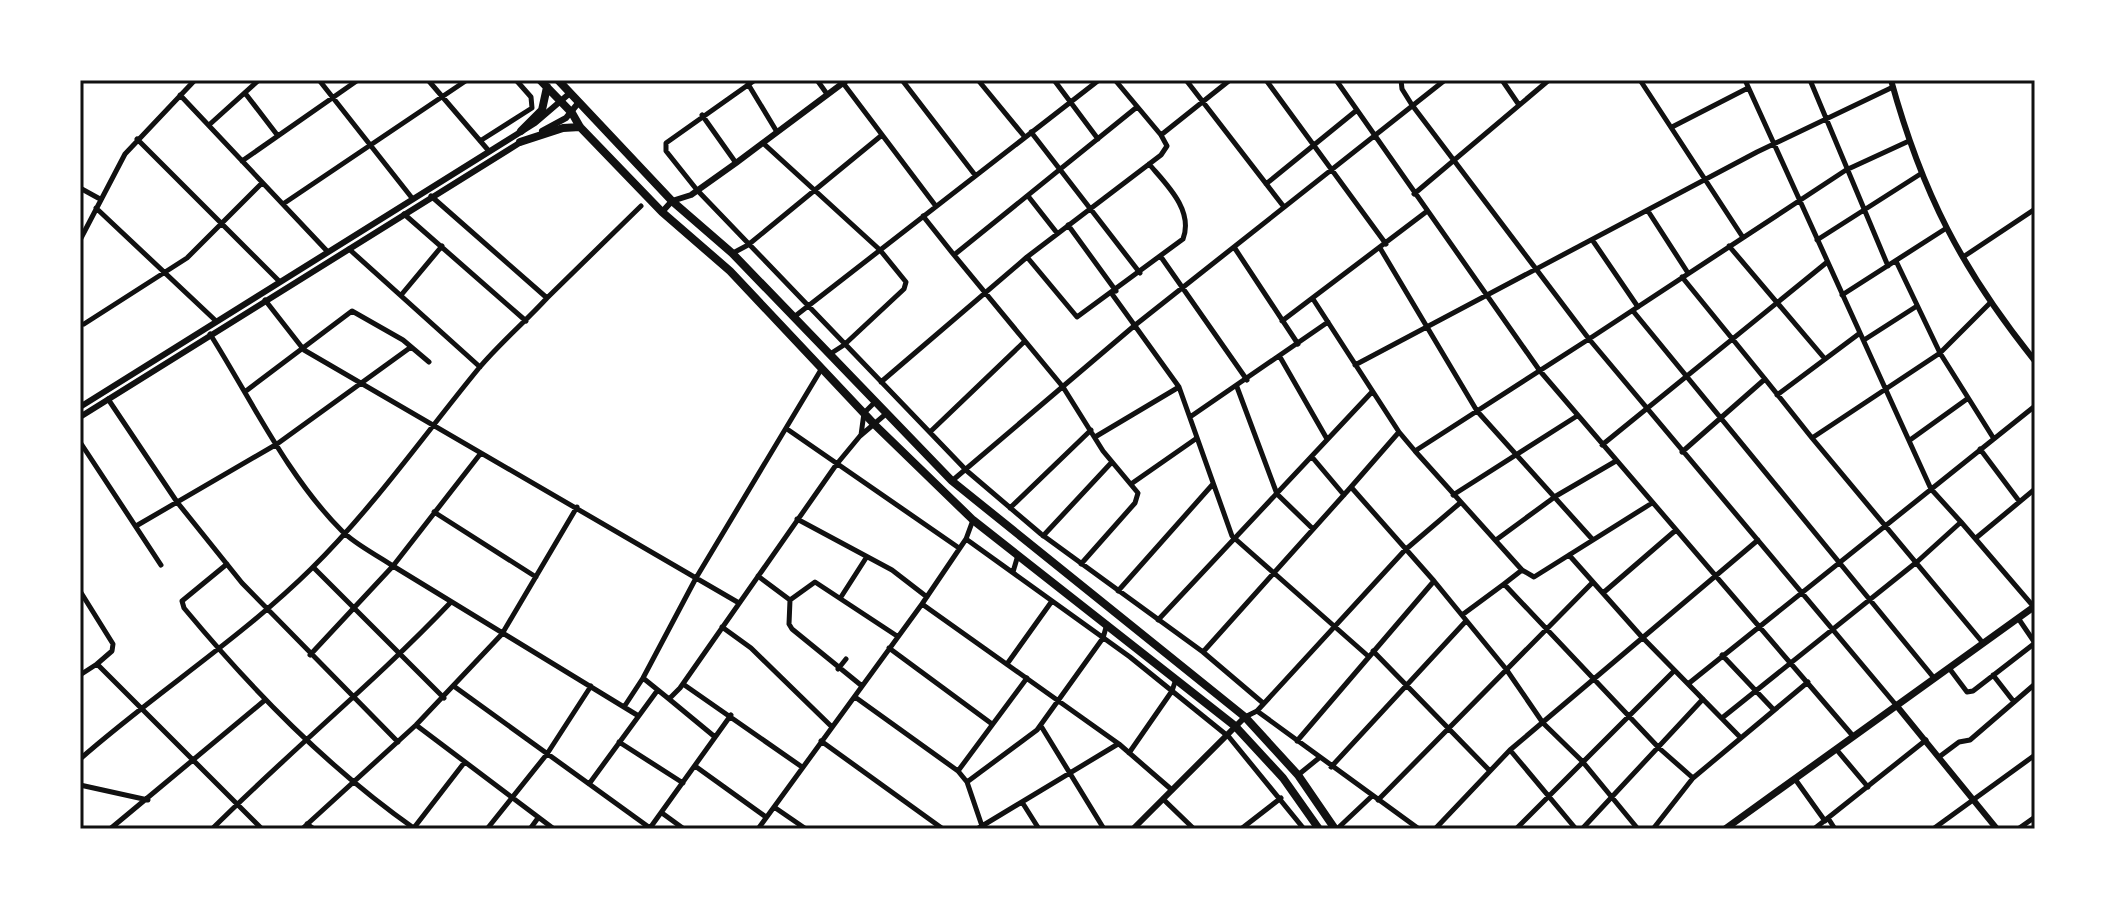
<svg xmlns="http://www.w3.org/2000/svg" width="2115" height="909" font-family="Rubik,sans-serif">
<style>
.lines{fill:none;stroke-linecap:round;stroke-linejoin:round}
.minor{stroke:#111;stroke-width:5}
.tertiary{stroke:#111;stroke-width:6}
.secondary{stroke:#111;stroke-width:7}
.trunk{stroke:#111;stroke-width:8}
.neatline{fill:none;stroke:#111;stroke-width:3}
</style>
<rect width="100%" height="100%" fill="#fff"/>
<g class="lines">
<path class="minor" d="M319,80L412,198
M428,80L488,150
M755,80L666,143V151L697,190L967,471L1041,534L1203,652L1263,703
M817,80L827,94
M902,80L975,175
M978,80L1024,136
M1054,80L1098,139
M1115,80L1161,135L1230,80
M1186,80L1284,207
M1266,80L1386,244
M1336,80L1540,371L1853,736
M1401,80L1402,89L1412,105L1589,339L1846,170L1909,141
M1502,80L1519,105
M1640,80L1742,236
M1810,80L1888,266
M843,83L935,205
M748,84L777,132
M245,93L278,136
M180,95L327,251
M702,115L736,163
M209,125L259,80
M1672,127L1748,88
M1031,132L1140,273
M137,139L279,281
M480,141L532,108L531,97L516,80
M763,143L880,250L906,282L904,289L844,345L830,354
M242,161L358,80
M1266,184L1357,110
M80,188L100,199
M1414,194L1549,80
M431,196L547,298L641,206
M1028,196L1057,233
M283,204L467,80
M96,208L216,321
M1648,211L1688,273
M404,214L526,321
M923,216L954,255L1137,107
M1068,225L1116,291
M80,240L125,154L195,80
M1817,240L1922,173
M1593,241L1638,307
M1729,246L1825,359
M1234,247L1298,344
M1380,248L1477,411L1593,540
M349,249L480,367
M733,253L748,245L882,135
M954,255L1063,387L1103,451L1138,493L1135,503L1081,564
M1027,257L1077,317L1183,239C1194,210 1166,184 1149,164
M1161,257L1247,380
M1963,257L2035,209
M1896,261L1940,353L1994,439
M1682,277L1765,379
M402,294L442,246
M1112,294L1179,387L1232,536L1368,656
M1842,295L1945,229
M1313,299L1399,432
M265,300L304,350L739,603
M1633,311L1934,678
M794,317L1099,80
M1282,321L1426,212
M84,324L187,258L262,183
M210,334C251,399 287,476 342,531C356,545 377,555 393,566L481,453
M1864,340L1917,306
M1280,357L1327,439
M1355,365L1757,152L1893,87
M881,382L1027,257L1161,155L1167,146L1161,135
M1237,387L1277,494L1313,529
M246,391L352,311L403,340L429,362
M1777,395L1860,333
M108,399L177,502L242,583L398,742
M1190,417L1328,322
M787,429L959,548
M930,432L1025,341
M861,435L864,413L875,402
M1095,437L1179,387
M1910,440L1967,399
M80,442L161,565
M1602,445L1826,263
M1980,449L2019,501
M1415,451L1399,432L1351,487L1434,581L1506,669L1543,723L1582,761L1638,829
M1682,452L1765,379L1812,438
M1312,457L1344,495
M953,480L1134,326L1445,80
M1131,484L1197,438
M1453,495L1577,416
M1010,508L1091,430
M434,512L536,577
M797,519L892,570L927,597
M1961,522L2034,607
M136,526L277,444L411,347
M1043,536L1111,463
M1976,538L2035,489
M966,539L1130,657L1229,737L1304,829
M1496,540L1556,496L1616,461
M1569,555L1641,636L1739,736
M227,564L182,601L184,608C253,691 327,767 415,829
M313,567L444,698
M1522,570L1534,577L1652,503
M1013,572L1018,555
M758,576L790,600
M80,591L113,644L112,651L97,664
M1118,591L1213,484
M1603,593L1676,530
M841,597L866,558
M922,604L1119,744L1172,790
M1462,615L1504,584
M1158,620L1371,393
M722,627L751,648L832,727
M1983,643L1812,438L1940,353L1989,304
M889,648L992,724
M1373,651L1489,770
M1203,652L1351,487
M310,655L393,566L637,715
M1722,655L1773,709
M1007,664L1052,601
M1949,668L1967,692L1973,691L2035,643L2018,618
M838,669L846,659
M80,675L97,664L262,829
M1993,675L2014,702
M643,678L669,699L680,688L836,465L860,436L887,413
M683,684L802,767
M1688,684L2035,406
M862,686L792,629L789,624L790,600L815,582L897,636
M455,687L650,828
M855,697L958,771L967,782L982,826L977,829
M669,699L715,737
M624,707L643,678L696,578L822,368
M1257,711L1419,829
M1245,717L1257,711L1405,550L1460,503
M1722,718L1918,561L1961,522L1931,489L1745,80
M416,725L554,829
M1041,726L1104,829
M821,741L943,829
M1297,741L1434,581
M619,742L683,783
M1836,749L1868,787
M1510,750L1576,829
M1129,753L1172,691L1176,679
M1939,757L1959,742L1970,740L2035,684
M80,759C155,693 240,639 311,569C373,508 424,435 479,368C500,343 525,322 547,298
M695,766L766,817
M1331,767L1466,621
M958,771L1027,678
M1298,775L1319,758
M1693,778L1808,682
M1795,779L1825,821
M967,782L1037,730L1103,638L1107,624
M589,784L657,691
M80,785L148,800
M1163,799L1194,829
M1378,800L1593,582
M1022,802L1039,829
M774,807L806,829
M662,813L684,829
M1828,818L1835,829
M307,824L314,829
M982,826L1118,744
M650,828L731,715
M110,829L265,700
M212,829C290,751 375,682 451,602
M302,829L416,725L502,634L577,507
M413,829L464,763
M487,829L547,754L591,686
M530,829L538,818
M758,829L922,604L966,539L973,520
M1241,829L1281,798
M1337,829L1372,796
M1435,829L1510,750L1758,540
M1516,829L1674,671
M1582,829L1703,699
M1653,829L1693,778L1659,748L1504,584L1522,570L1415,451L1589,339L1896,705
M1814,829L1926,740
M1933,829L2035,755
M2018,829L2035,817"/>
<path class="tertiary" d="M1891,80C1922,193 1962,270 2035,361
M542,131L566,118L579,102
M662,212L672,201L691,195L736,163L847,80
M80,407L535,123L570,93
M80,417L521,142
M1896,705L1997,829
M1133,829L1245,717"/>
<path class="secondary" d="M1725,829L2035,606"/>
<path class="trunk" d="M540,80L572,113L580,127L662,212L730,271L875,425L973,520L1235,726L1283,778L1319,829
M558,80L672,201L732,253L952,481L1245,717L1298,775L1335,829
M521,131L542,110L547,87
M520,142L563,128L580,127"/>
</g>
<rect width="2115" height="909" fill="none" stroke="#ffffff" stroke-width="164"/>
<rect x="82" y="82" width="1951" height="745" class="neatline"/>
</svg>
